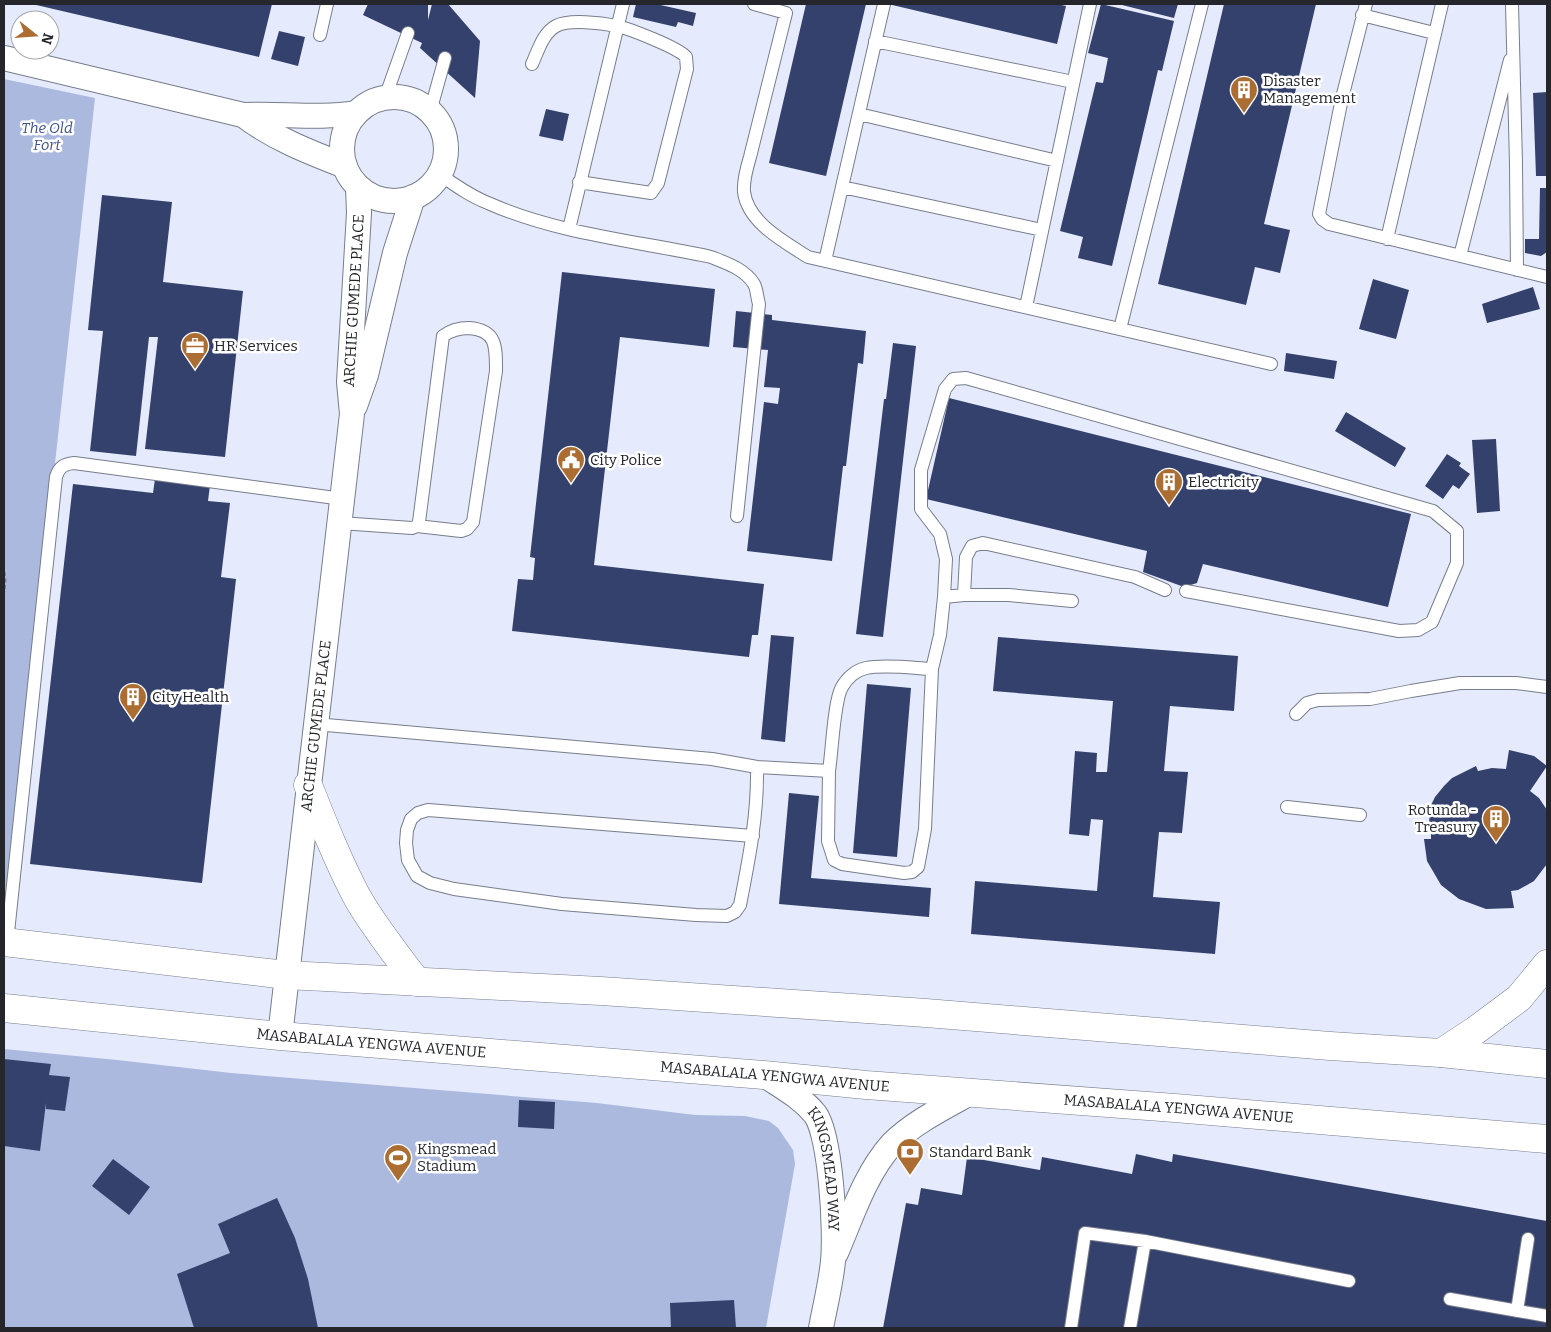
<svg xmlns="http://www.w3.org/2000/svg" width="1551" height="1332" font-family="Bitter,serif">
<style>
.green{fill:#acb9de}
.building{fill:#34416c}
.lines{fill:none;stroke-linecap:round;stroke-linejoin:round}
.service-casing{stroke:#787d8b;stroke-width:14}
.minor-casing{stroke:#787d8b;stroke-width:26}
.secondary-casing{stroke:#787d8b;stroke-width:29}
.path{stroke:#7d818c;stroke-width:3;stroke-dasharray:4 2.5;stroke-linecap:butt}
.service{stroke:#fff;stroke-width:12}
.minor{stroke:#fff;stroke-width:24}
.secondary{stroke:#fff;stroke-width:28}
.labels{text-anchor:middle;dominant-baseline:central;stroke-width:5;stroke-linejoin:round;paint-order:stroke}
.poi-label{font-size:15px;fill:#24262c;stroke:#fff;text-anchor:start}
.park-label{font-size:15px;font-style:italic;fill:#415291;stroke:#fff}
.street-label{font-size:15px;fill:#24262c;stroke:#fff}
</style>
<rect width="100%" height="100%" fill="#e5ebfc"/>
<path class="green" d="M4,79L95,98L7,902H4Z
M4,1049L117,1060L231,1073L597,1103L695,1115L745,1116L769,1121L778,1128L793,1150L795,1164L766,1328H4Z"/>
<path class="building" d="M32,4H272L259,57Z
M368,4H428V20L432,4H448L480,41L475,98L420,48L422,43L363,15Z
M636,4H656L696,13L693,26L678,22L676,27L633,17Z
M806,4H866L826,176L769,163Z
M888,4H1057L1066,6L1057,44Z
M1101,4L1174,21L1162,71L1158,70L1112,266L1078,258L1083,237L1060,231L1096,82L1103,83L1108,58L1088,53Z
M1118,4H1178L1174,18Z
M1224,4H1316L1264,224L1290,230L1280,273L1255,267L1246,305L1158,284Z
M279,31L305,37L298,66L271,59Z
M1547,92V176H1536L1533,93Z
M546,109L569,114L563,141L539,136Z
M1540,188H1547V252L1541,256L1525,253V239H1539Z
M102,195L172,202L163,282L243,291L225,457L145,449L158,337H149L136,456L90,451L103,331L88,330Z
M562,272L715,289L709,347L620,337L594,565L764,584L758,635H752L749,657L512,631L518,579L533,580L535,558L530,557Z
M1373,279L1409,290L1396,339L1359,329Z
M1533,287L1540,309L1487,323L1482,304Z
M736,311L772,315V320L866,331L863,364L858,363L846,466H843L832,561L747,551L764,402L778,404L780,388L764,387L768,350L733,347Z
M893,343L916,346L883,637L856,634L884,399H886Z
M1286,353L1337,361L1334,379L1284,371Z
M949,398L1411,514L1388,607L1203,564L1197,583L1184,587L1143,572L1147,551L926,499Z
M1346,412L1406,448L1395,467L1335,431Z
M1496,439L1500,511L1477,513L1472,440Z
M1447,454L1461,463L1459,466L1470,474L1459,489L1453,485L1443,499L1425,486Z
M155,479L210,485L208,501L230,503L221,577L236,579L202,883L30,864L73,484L153,493Z
M771,635L794,637L785,742L761,739Z
M998,637L1238,656L1234,711L1170,706L1164,771L1188,772L1182,833L1159,832L1153,897L1220,902L1215,954L971,934L975,881L1097,891L1103,820L1091,819L1089,836L1069,834L1075,751L1097,753L1096,772H1107L1113,701L993,691Z
M867,684L911,688L897,857L853,853Z
M1509,750L1534,756L1547,766L1530,791L1539,798L1547,810V864L1534,881L1518,890L1511,891L1514,908L1486,909L1459,899L1441,885L1427,861L1424,839H1431V833L1428,832L1430,813L1436,814L1437,810L1430,807L1435,797L1444,786L1452,778L1476,766L1478,771L1492,768L1506,769Z
M789,793L819,796L811,878L931,888L929,917L779,904Z
M4,1059L51,1064L49,1075L70,1077L65,1111L46,1109V1103L40,1151L4,1146Z
M519,1100L555,1102L554,1129L518,1127Z
M1136,1154L1172,1162L1173,1154L1547,1221V1328H883L906,1203L918,1205L921,1188L962,1195L967,1157L1040,1170L1042,1157L1132,1174Z
M113,1159L150,1187L129,1215L92,1186Z
M277,1198L295,1238L308,1279L318,1328H194L177,1274L230,1253L218,1224Z
M734,1300L736,1328H671L670,1303Z"/>
<g class="lines">
<defs>
<path id="service" d="M754,4L786,13L750,157C747,167 743,180 744,192C748,223 785,242 808,257L1271,364
M1366,4L1342,98L1319,214L1322,219L1329,224L1547,277
M1512,4L1516,164L1517,270
M1362,15L1434,33
M320,35L327,4
M875,41L1073,82
M532,64C538,51 543,33 556,26C569,19 602,23 617,26C630,29 679,48 686,57L687,69L658,183L651,193L579,182
M385,98L408,33
M430,112L445,58
M859,114L1057,161
M439,174C455,185 470,196 488,203C558,234 637,241 711,257C726,263 745,269 754,284C757,289 757,298 759,304L737,516
M842,187L1042,230
M569,229L623,4
M1387,239L1442,4
M1460,256L1510,60
M825,261L884,4
M1026,307L1090,4
M1120,329L1202,4
M340,523L412,528L417,526L461,531L467,529L473,522L496,371C496,347 497,330 469,328C458,328 451,330 443,336L419,522L417,526
M964,595L966,557L972,546L983,543L1135,577L1165,590
M944,597L946,559L940,534L921,509V470L945,389L953,379L966,378L1433,511L1457,531V563L1432,622L1418,630L1399,631L1186,591
M1296,714L1307,703L1318,700L1370,699L1411,691L1460,683H1516L1547,687
M315,724L712,759L757,767C758,814 749,859 740,905L735,912L727,916L696,915L562,904L454,889L430,883L417,876L408,860L406,843L407,830L411,819L418,813L428,810L753,836
M757,767L829,771C832,752 834,700 842,687C847,678 856,670 866,668C884,664 913,668 932,669L940,635L944,597L964,595H1009L1072,601
M829,771L828,841L834,860L842,864L904,873L912,872L918,867L925,829L932,669
M1287,807L1360,815
M7,942L56,477C59,467 64,464 74,463L343,499
M1450,1299L1547,1316
M1517,1311L1528,1239
M1071,1328L1085,1233L1145,1241L1349,1281
M1130,1328L1145,1241"/>
<g id="minor">
<path d="M4,58L243,115C281,113 318,119 356,113"/>
<circle cx="394" cy="149" r="52"/>
<path d="M243,115C273,138 309,152 345,166"/>
<path d="M355,406L366,375L395,253L413,197"/>
<path id="s1" d="M280,1036L352,414L349,382L359,213L358,187"/>
<path id="s2" d="M764,1075C782,1087 801,1097 815,1114C831,1135 836,1233 833,1261C831,1283 825,1306 821,1328"/>
<path d="M836,1253C852,1216 865,1174 892,1144C914,1122 945,1107 972,1092"/>
</g>
<g id="secondary">
<path d="M308,785C323,823 338,861 357,897C374,927 396,954 417,982"/>
<path d="M4,942L286,975L601,991L926,1013L1330,1046L1441,1053L1547,1064"/>
<path id="s3" d="M4,1008L280,1036L764,1075L866,1085L1175,1108L1547,1139"/>
<path d="M1441,1053L1476,1030L1519,998L1547,964"/>
</g>
</defs>
<use href="#service" class="service-casing"/>
<use href="#minor" class="minor-casing"/>
<use href="#secondary" class="secondary-casing"/>
<path class="path" d="M4,572L5,579L4,592"/>
<use href="#service" class="service"/>
<use href="#minor" class="minor"/>
<use href="#secondary" class="secondary"/>
</g>
<defs>
<symbol id="building-pin" viewBox="-11 -11 22 30"><path d="M0 17L-7.5 6A9.5 9.5 0 1 1 7.5 6Z" fill="#ac6d33" stroke="#fff"/><path d="M-4-6H4V6H1V3H-1V6H-4ZM-2.5-4.3h1.7v1.8h-1.7ZM.8-4.3h1.7v1.8H.8ZM-2.5-1h1.7V.8h-1.7ZM.8-1h1.7V.8H.8Z" fill="#fff"/></symbol>
<symbol id="office-pin" viewBox="-11 -11 22 30"><path d="M0 17L-7.5 6A9.5 9.5 0 1 1 7.5 6Z" fill="#ac6d33" stroke="#fff"/><path d="M-6-3h4V-5.5h4V-3h4V5H-6ZM-1-4.5V-3h2v-1.5ZM-6 0V1H6V0Z" fill="#fff"/></symbol>
<symbol id="civic-pin" viewBox="-11 -11 22 30"><path d="M0 17L-7.5 6A9.5 9.5 0 1 1 7.5 6Z" fill="#ac6d33" stroke="#fff"/><path d="M-.6-6.5H3V-4.5H.6V-3L4-1V1h2V6H-6V1h2V-1L-.6-3ZM-1.2 2.5V6h2.4V2.5Z" fill="#fff"/></symbol>
<symbol id="bank-pin" viewBox="-11 -11 22 30"><path d="M0 17L-7.5 6A9.5 9.5 0 1 1 7.5 6Z" fill="#ac6d33" stroke="#fff"/><path d="M-6-4H6V4H-6ZM0-2.3a2.3 2.3 0 1 0 0 4.6a2.3 2.3 0 1 0 0-4.6Z" fill="#fff"/></symbol>
<symbol id="stadium-pin" viewBox="-11 -11 22 30"><path d="M0 17L-7.5 6A9.5 9.5 0 1 1 7.5 6Z" fill="#ac6d33" stroke="#fff"/><path d="M0-5a6.5 5 0 1 0 0 10a6.5 5 0 1 0 0-10ZM-3.5-1.8h7v3.6h-7Z" fill="#fff"/></symbol>
</defs>
<g fill-rule="evenodd">
<use href="#building-pin" x="1228" y="74" width="32" height="43"/>
<use href="#office-pin" x="179" y="330" width="32" height="43"/>
<use href="#civic-pin" x="555" y="444" width="32" height="43"/>
<use href="#building-pin" x="1153" y="466" width="32" height="43"/>
<use href="#building-pin" x="117" y="681" width="32" height="43"/>
<use href="#building-pin" x="1480" y="803" width="32" height="43"/>
<use href="#bank-pin" x="894" y="1136" width="32" height="43"/>
<use href="#stadium-pin" x="382" y="1142" width="32" height="43"/>
</g>
<g class="labels">
<g class="poi-label">
<text x="1263" y="81">Disaster<tspan x="1263" dy="17">Management</tspan></text>
<text x="214" y="346">HR Services</text>
<text x="590" y="460">City Police</text>
<text x="1188" y="482">Electricity</text>
<text x="152" y="697">City Health</text>
<text x="1477" y="810" text-anchor="end">Rotunda -<tspan x="1477" dy="17">Treasury</tspan></text>
<text x="417" y="1149">Kingsmead<tspan x="417" dy="17">Stadium</tspan></text>
<text x="929" y="1152">Standard Bank</text>
</g>
<g class="park-label">
<text x="47" y="128">The Old<tspan x="47" dy="17">Fort</tspan></text>
</g>
<g class="street-label">
<text stroke="none"><textPath href="#s1" startOffset="740">ARCHIE GUMEDE PLACE</textPath></text>
<text stroke="none"><textPath href="#s1" startOffset="312">ARCHIE GUMEDE PLACE</textPath></text>
<text stroke="none"><textPath href="#s3" startOffset="369">MASABALALA YENGWA AVENUE</textPath></text>
<text stroke="none"><textPath href="#s3" startOffset="774">MASABALALA YENGWA AVENUE</textPath></text>
<text stroke="none"><textPath href="#s3" startOffset="1179">MASABALALA YENGWA AVENUE</textPath></text>
<text stroke="none"><textPath href="#s2" startOffset="121">KINGSMEAD WAY</textPath></text>
</g>
</g>
<rect width="1551" height="1332" fill="none" stroke="#24262c" stroke-width="10"/>
<g transform="translate(35 35) rotate(107)"><circle r="24" fill="#ffffff" stroke="#a7a8ab"/>
<path d="M0-4L9 19L0 12L-9 19Z" fill="#ac6d33"/>
<text y="-8" font-size="14" font-weight="bold" text-anchor="middle" fill="#24262c">N</text>
</g>
</svg>
